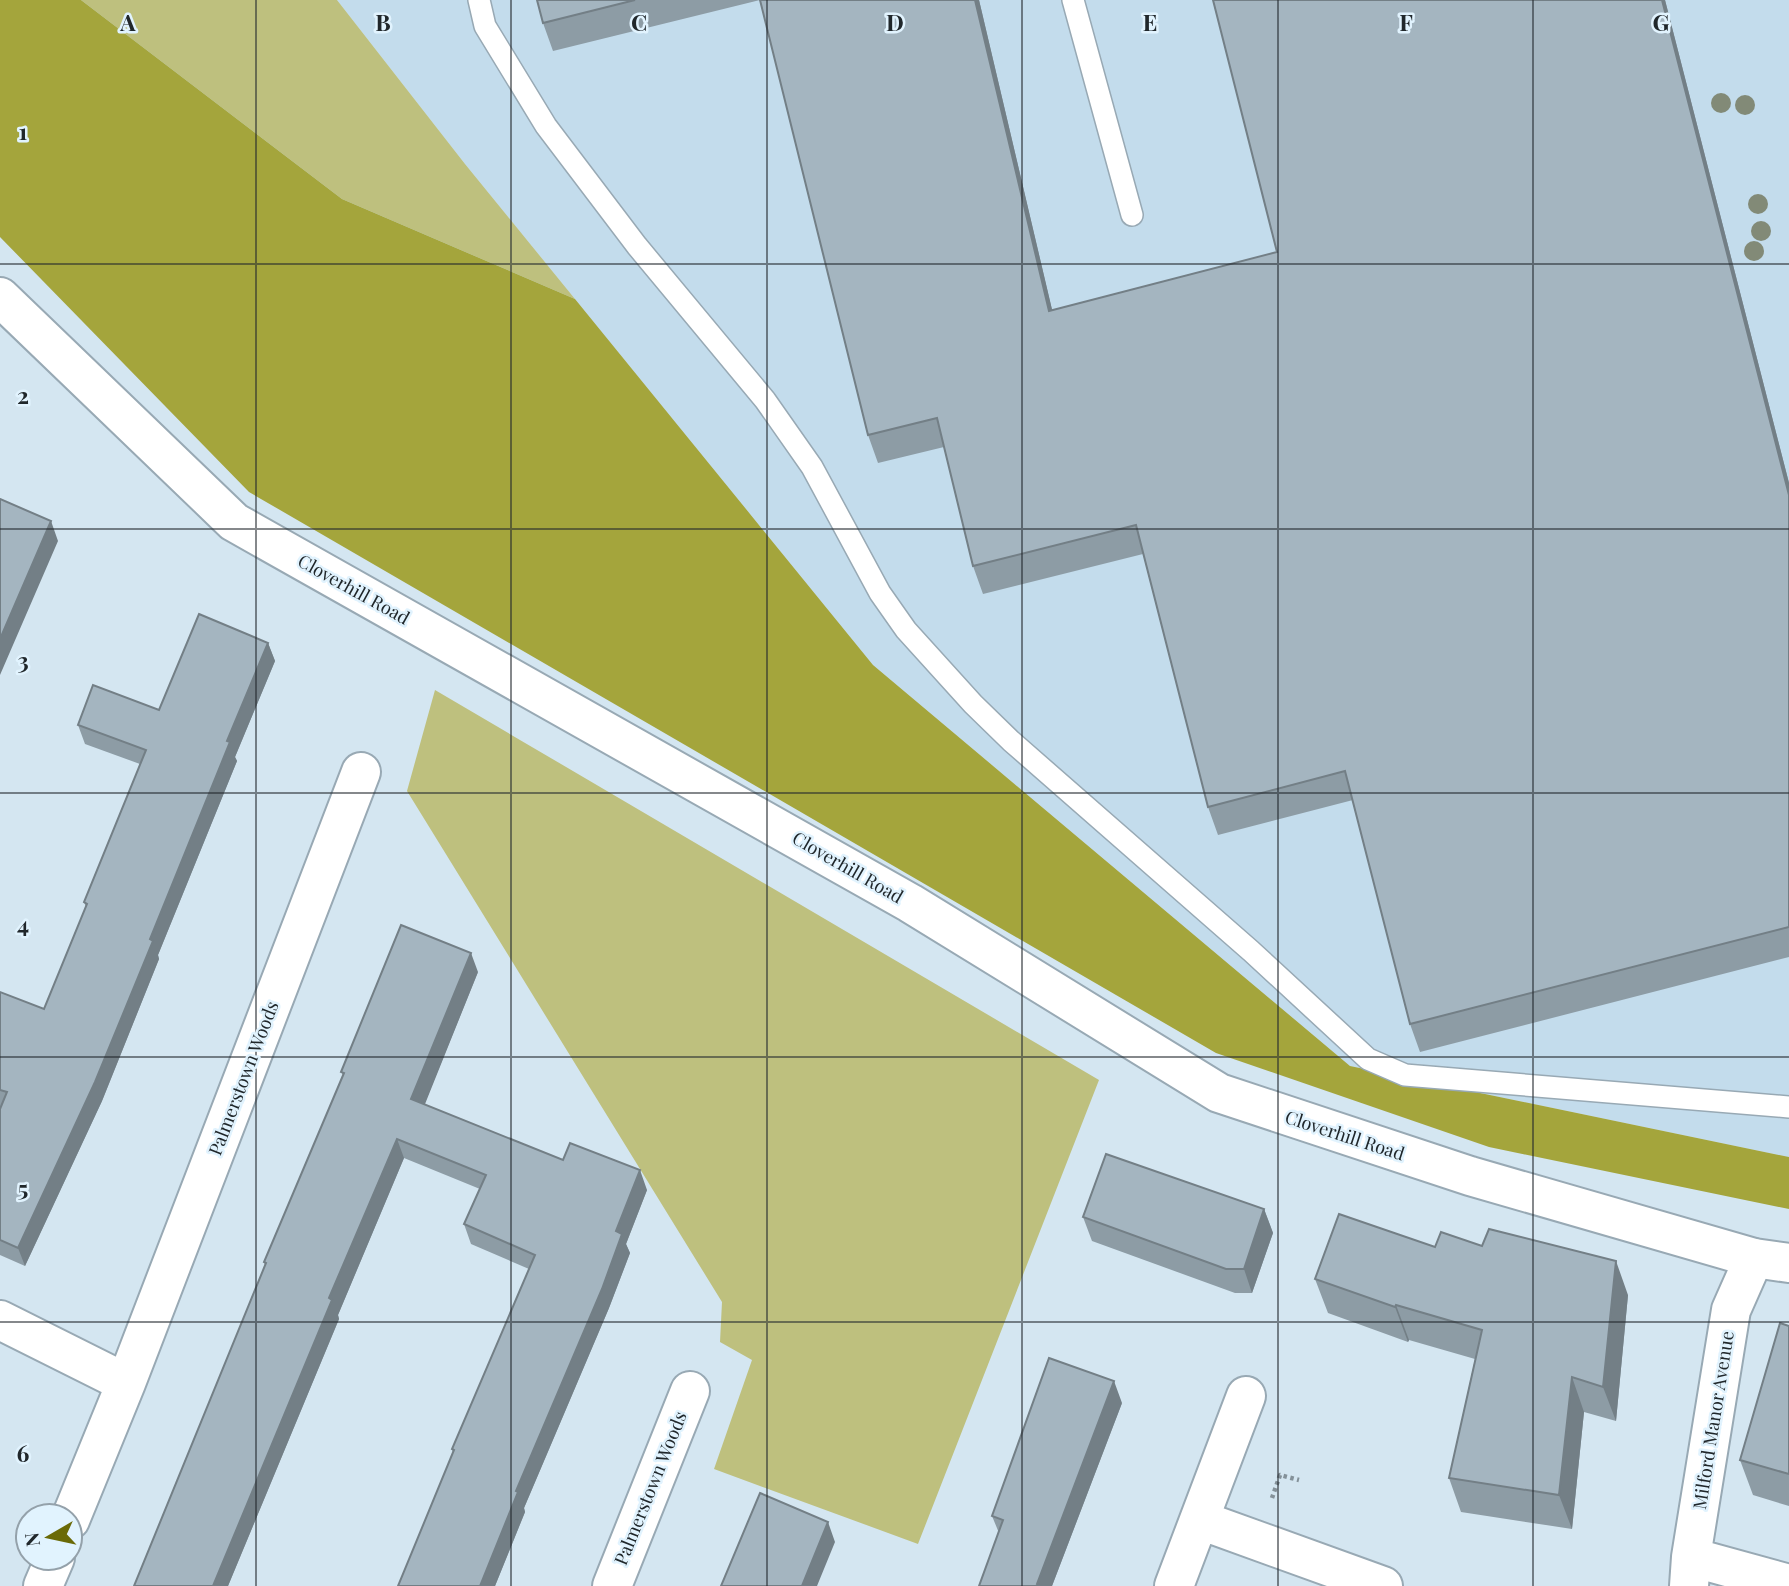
<svg xmlns="http://www.w3.org/2000/svg" width="1789" height="1586" font-family="'Playfair Display',serif">
<style>
.built{fill:#c3dcec}
.green{fill:#bec07e}
.forest{fill:#a4a53c}
.lines{fill:none;stroke-linecap:round;stroke-linejoin:round}
.service-casing{stroke:#98a9b4;stroke-width:24}
.minor-casing{stroke:#98a9b4;stroke-width:42}
.tertiary-casing{stroke:#98a9b4;stroke-width:42}
.path{stroke:#849199;stroke-width:4.5;stroke-dasharray:3.5 3.5;stroke-linecap:butt}
.service{stroke:#fff;stroke-width:21}
.minor{stroke:#fff;stroke-width:38}
.tertiary{stroke:#fff;stroke-width:38}
.tree{fill:#828a77}
.wall{fill:#8d9ca5}
.shaded-wall{fill:#737f86}
.building{fill:#a4b5c0;stroke:#737f86;stroke-width:2}
.grid{fill:none;stroke:#20272b;stroke-width:2;stroke-opacity:0.55}
.labels{text-anchor:middle;dominant-baseline:central;stroke-width:5;stroke-linejoin:round;paint-order:stroke}
.street-label{font-size:18px;fill:#20272b;stroke:#e1f3fe}
.grid-label{font-size:23px;text-anchor:middle;font-weight:bold;fill:#20272b;stroke:#e1f3fe;stroke-width:5;stroke-linejoin:round;paint-order:stroke}
</style>
<rect width="100%" height="100%" fill="#d4e6f1"/>
<path class="built" d="M337,0H1789V1157L1350,1066L873,665L465,164Z"/>
<path class="green" d="M81,0H337L465,164L575,299L342,199Z
M435,690L1099,1080L918,1544L714,1469L752,1360L720,1342L722,1302L407,791Z"/>
<path class="forest" d="M0,0H81L342,199L575,299L873,665L1350,1066L1789,1157V1209L1489,1147L1216,1053L249,492L0,237Z"/>
<g class="lines">
<defs>
<path id="service" d="M479,0L485,26L546,126L637,246L765,400L812,467L880,593L906,630L973,704L1011,741L1251,951L1368,1059L1405,1075L1789,1107
M1073,0L1132,215"/>
<path id="minor" d="M0,1320L126,1383
M70,1520L126,1383L361,772
M1200,1520L1383,1586
M1691,1557L1789,1584
M43,1586L55,1558
M612,1586L690,1391
M1174,1586L1246,1396
M1689,1586L1691,1557L1731,1310L1754,1258"/>
<path id="tertiary" d="M0,297L234,522L910,903L1219,1093L1470,1176L1754,1258L1789,1263"/>
</defs>
<use href="#service" class="service-casing"/>
<use href="#minor" class="minor-casing"/>
<use href="#tertiary" class="tertiary-casing"/>
<path class="path" d="M1272,1498L1280,1475L1299,1480"/>
<use href="#service" class="service"/>
<use href="#minor" class="minor"/>
<use href="#tertiary" class="tertiary"/>
</g>
<g class="tree">
<circle cx="1721" cy="103" r="10"/>
<circle cx="1745" cy="105" r="10"/>
<circle cx="1758" cy="204" r="10"/>
<circle cx="1761" cy="231" r="10"/>
<circle cx="1754" cy="251" r="10"/>
</g>
<path class="wall" d="M537,0H979L1052,310L1277,252L1213,0H1665L1789,483V957L1420,1052L1410,1024L1353,800L1218,835L1208,807L1143,554L983,594L973,566L944,447L878,463L868,435L760,0L553,51L543,23Z
M268,643L275,661L235,757L237,761L158,955L159,959L102,1101L25,1266L0,1255V1109L1,1106H0V992L44,1009L86,907L84,902L140,764L85,744L78,725L159,710Z
M478,972L424,1105L563,1160L647,1190L626,1244L630,1253L609,1308L524,1508L525,1512L495,1586H398L453,1453L452,1449L529,1269L471,1244L464,1224L480,1189L404,1158L338,1315L339,1319L228,1586H134L265,1265L264,1262L343,1075L341,1072Z
M1264,1209L1273,1233L1252,1293H1235L1092,1241L1083,1217Z
M1435,1247L1628,1295L1616,1421L1584,1412L1572,1529L1461,1512L1449,1478L1475,1359L1409,1340L1408,1342L1328,1313L1315,1279Z
M1789,1326V1506L1753,1495L1740,1460Z
M1122,1403L1052,1586H979L999,1533L992,1516Z"/>
<path class="shaded-wall" d="M975,0H979L1059,339L1049,311Z
M1662,0H1665L1789,483V495Z
M51,521L58,541L0,675V639Z
M268,643L275,661L235,757L237,761L158,955L159,959L102,1101L25,1266L18,1248L150,939L227,741Z
M471,953L478,972L419,1119L411,1099Z
M397,1139L404,1158L338,1315L339,1319L228,1586H213L329,1298Z
M640,1170L647,1190L626,1244L630,1253L609,1308L524,1508L525,1512L495,1586H480Z
M1264,1209L1273,1233L1252,1293L1244,1269Z
M1616,1261L1628,1295L1616,1421L1603,1387Z
M1396,1305L1409,1340L1408,1342L1395,1307Z
M1572,1377L1584,1412L1572,1529L1559,1495Z
M1114,1381L1122,1403L1052,1586H1037V1584Z
M828,1522L835,1542L817,1586H802Z"/>
<path class="building" d="M537,0H635L543,23Z
M760,0H975L1049,311L1277,252L1213,0H1662L1789,495V927L1410,1024L1345,771L1208,807L1136,525L973,566L937,418L868,435Z
M0,499L51,521L0,639Z
M199,614L268,643L227,741L230,742L150,939L153,941L95,1082L18,1248L0,1240V1109L7,1092L0,1090V992L44,1009L87,904L84,902L146,750L78,725L93,685L159,710Z
M401,925L471,953L411,1099L563,1160L570,1143L640,1170L616,1231L622,1234L602,1289L516,1491L518,1492L480,1586H398L454,1450L452,1449L535,1255L464,1224L486,1175L397,1139L329,1298L332,1300L213,1586H134L266,1263L264,1262L344,1073L341,1072Z
M1106,1154L1264,1209L1244,1269H1226L1083,1217Z
M1339,1214L1435,1247L1441,1232L1482,1246L1489,1229L1616,1261L1603,1387L1572,1377L1559,1495L1449,1478L1482,1330L1396,1305L1395,1307L1315,1279Z
M1780,1323L1789,1326V1474L1740,1460Z
M1049,1358L1114,1381L1037,1584L1041,1586H979L1003,1520L992,1516Z
M760,1493L828,1522L802,1586H721Z"/>
<path class="grid" d="M256,0V1586M511,0V1586M767,0V1586M1022,0V1586M1278,0V1586M1533,0V1586M0,264H1789M0,529H1789M0,793H1789M0,1057H1789M0,1322H1789"/>
<g class="labels">
<g class="street-label">
<text transform="translate(354 589) rotate(29)">Cloverhill Road</text>
<text transform="translate(848 867) rotate(30)">Cloverhill Road</text>
<text transform="translate(243 1078) rotate(-69)">Palmerstown Woods</text>
<text transform="translate(1345 1135) rotate(18)">Cloverhill Road</text>
<text transform="translate(1713 1420) rotate(-81)">Milford Manor Avenue</text>
<text transform="translate(650 1488) rotate(-68)">Palmerstown Woods</text>
</g>
</g>
<g class="grid-label">
<text x="128" y="31">A</text>
<text x="383" y="31">B</text>
<text x="639" y="31">C</text>
<text x="895" y="31">D</text>
<text x="1150" y="31">E</text>
<text x="1406" y="31">F</text>
<text x="1661" y="31">G</text>
<text x="23" y="140">1</text>
<text x="23" y="404">2</text>
<text x="23" y="669">3</text>
<text x="23" y="933">4</text>
<text x="23" y="1197">5</text>
<text x="23" y="1462">6</text>
</g>
<g transform="translate(49 1537) rotate(261)"><circle r="33" fill="#e1f3fe" stroke="#94a1aa" stroke-width="2"/>
<path d="M0-5L12 26L0 18L-12 26Z" fill="#6a6a07"/>
<text y="-10" font-size="19" font-weight="bold" text-anchor="middle" fill="#20272b">N</text>
</g>
</svg>
